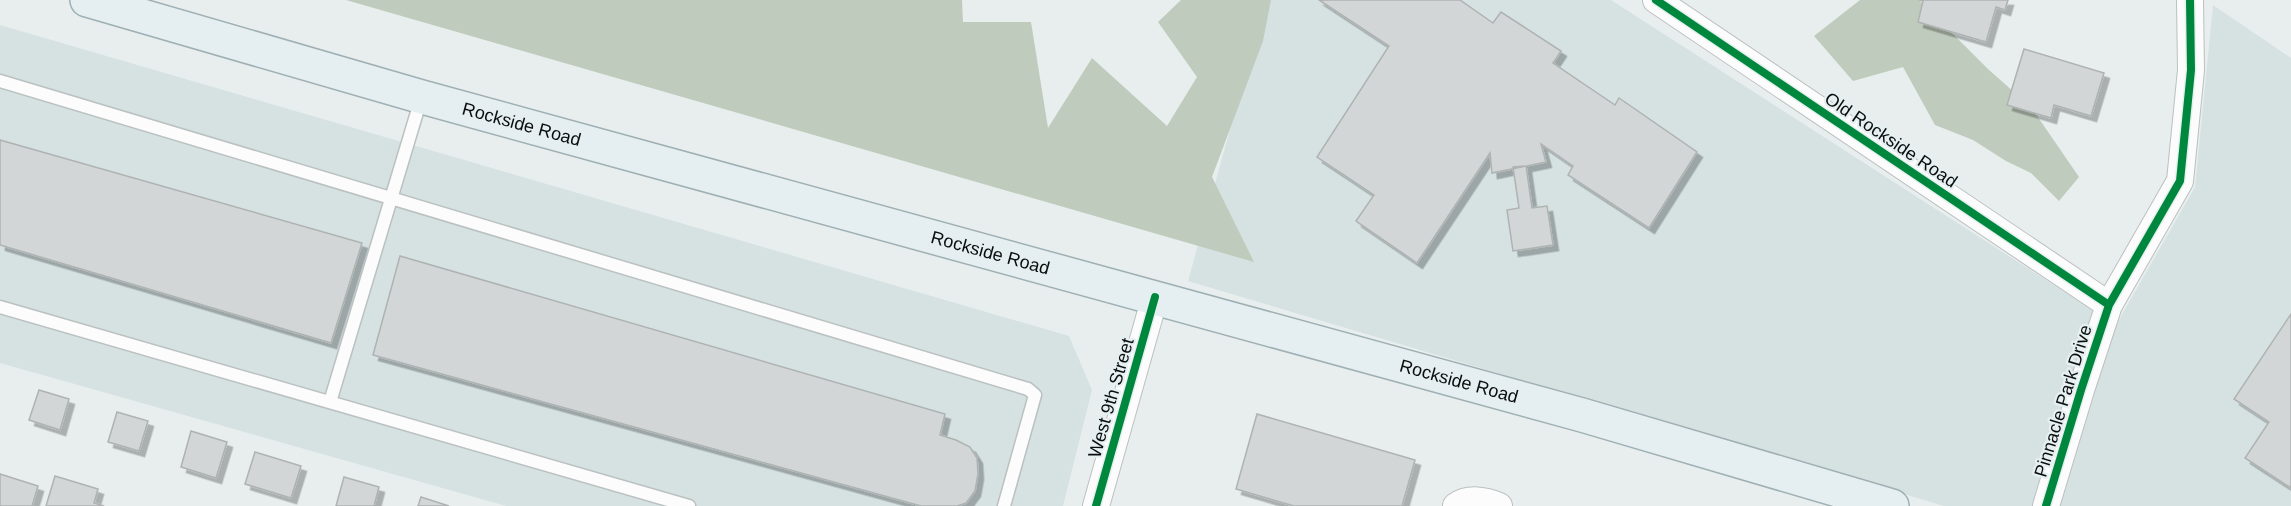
<svg xmlns="http://www.w3.org/2000/svg" width="2291" height="506" font-family="Helvetica,sans-serif">
<style>
.built{fill:#d6e2e2}
.forest{fill:#bfcbbc}
.building{fill:#d3d6d6;stroke:#aeb3b2;stroke-width:1.5;filter:url(#shadow)}
.lines{fill:none;stroke-linecap:round;stroke-linejoin:round}
.service-casing{stroke:#bbc0c0;stroke-width:15}
.minor-casing{stroke:#bbc0c0;stroke-width:28}
.primary-casing{stroke:#9fb0b4;stroke-width:36}
.service{stroke:#fcfcfc;stroke-width:12}
.minor{stroke:#fcfcfc;stroke-width:26}
.primary{stroke:#e5eef1;stroke-width:33}
.cycleway-casing{stroke:#e6f0f0;stroke-width:11}
.cycleway{stroke:#00873e;stroke-width:8}
.labels{text-anchor:middle;dominant-baseline:central;stroke-width:4.5;stroke-linejoin:round;paint-order:stroke}
.street-label{font-size:18px;fill:#0b0e0e;stroke:#e6f0f0}
</style>
<defs>
<filter id="shadow"><feDropShadow dx="5.5" dy="5.5" stdDeviation="0" flood-color="#0004"/></filter>
</defs>
<rect width="100%" height="100%" fill="#e8eeee"/>
<path class="built" d="M1266,0H1611L2116,325L2195,187L2213,5L2291,58V506H1944L1188,281Z
M0,25L1069,336L1092,390L1063,506H506L0,363Z"/>
<path class="forest" d="M346,0H962L963,22H1031L1048,128L1092,58L1167,126L1197,77L1158,22L1181,0H1271L1263,41L1212,177L1254,262Z
M1860,0H1919L1989,70L2031,107L2079,177L2059,201L2031,173L2006,161L1973,140L1935,125L1903,67L1853,81L1814,36Z"/>
<path class="building" d="M1319,0H1460L1493,23L1501,12L1561,51L1553,63L1615,105L1619,98L1697,152L1649,228L1568,175L1573,166L1541,144L1546,162L1492,173L1490,153L1417,263L1356,221L1374,195L1317,157L1389,46Z
M1919,0H2008L2005,10L1996,7L1986,42L1918,22L1923,1Z
M2024,49L2104,73L2091,116L2054,105L2051,118L2007,105Z
M0,140L362,243L331,343L0,245Z
M1526,166L1532,208L1547,206L1553,245L1513,251L1507,210L1519,208L1513,167Z
M400,256L945,414L940,435L956,440L970,447L977,458L978,474L975,491L966,503L957,506H921L373,355Z
M2291,314V488L2245,458L2269,422L2234,399Z
M39,390L69,399L60,430L29,420Z
M117,412L148,421L139,451L108,442Z
M1257,414L1415,460L1402,506H1294L1236,489Z
M191,431L227,442L216,478L181,467Z
M255,452L301,466L291,498L245,484Z
M0,474L38,486L32,506H0Z
M55,476L98,489L94,503L104,506H46Z
M344,477L379,487L374,506H336Z
M421,497L449,506H418Z"/>
<g class="lines">
<defs>
<path id="service" d="M0,81L1028,389L1035,395L1004,506
M0,307L689,506
M330,402L421,99"/>
<path id="minor" d="M1656,0L2109,305
M1096,506L1155,297
M1456,506C1468,497 1486,500 1499,506
M2046,506L2081,390L2109,305L2180,181L2191,70L2190,0"/>
<g id="primary">
<path id="s1" d="M87,0L422,97L1582,415L1892,506"/>
</g>
</defs>
<use href="#service" class="service-casing"/>
<use href="#minor" class="minor-casing"/>
<use href="#primary" class="primary-casing"/>
<use href="#service" class="service"/>
<use href="#minor" class="minor"/>
<use href="#primary" class="primary"/>
<defs>
<path id="cycleway" d="M1656,0L2109,305
M1096,506L1155,297
M2046,506L2081,390L2109,305L2180,181L2191,70L2190,0"/>
</defs>
<use href="#cycleway" class="cycleway-casing"/>
<use href="#cycleway" class="cycleway"/>
</g>
<g class="labels">
<g class="street-label">
<text stroke="none"><textPath href="#s1" startOffset="452">Rockside Road</textPath></text>
<text transform="translate(1891 140) rotate(34)">Old Rockside Road</text>
<text stroke="none"><textPath href="#s1" startOffset="938">Rockside Road</textPath></text>
<text stroke="none"><textPath href="#s1" startOffset="1424">Rockside Road</textPath></text>
<text transform="translate(1111 398) rotate(-74)">West 9th Street</text>
<text transform="translate(2063 401) rotate(-73)">Pinnacle Park Drive</text>
</g>
</g>
</svg>
